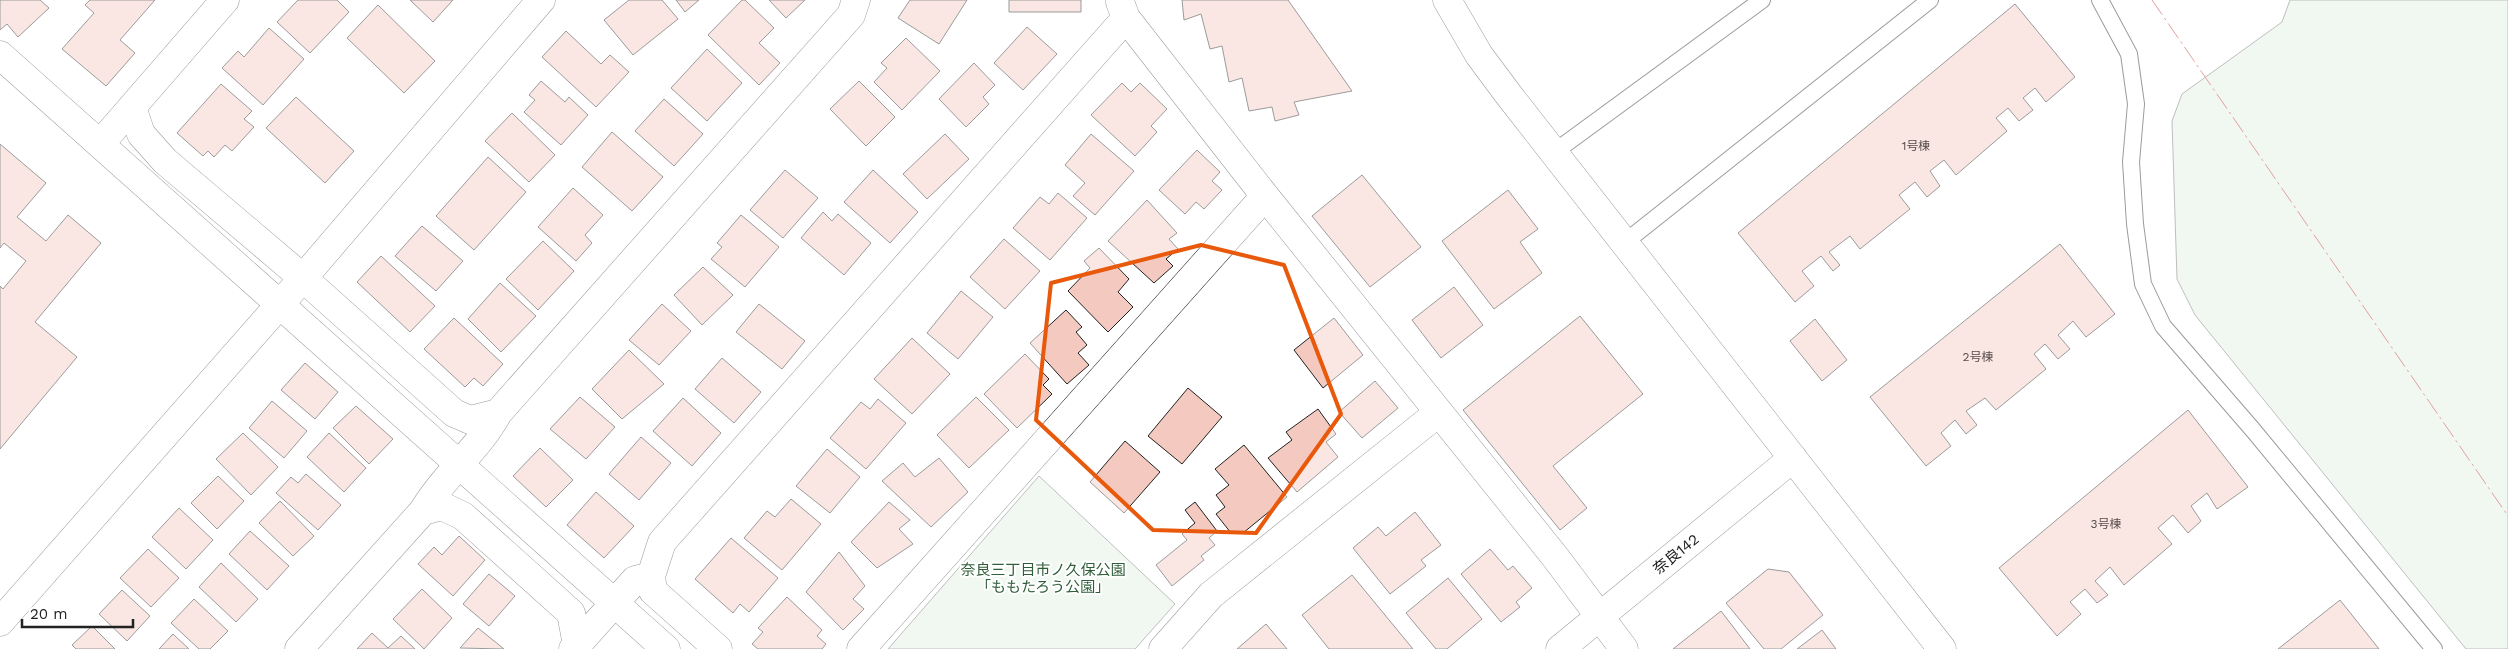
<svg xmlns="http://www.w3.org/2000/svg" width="2508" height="649" font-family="'Work Sans','Noto Sans JP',sans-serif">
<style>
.green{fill:#e0efe3;stroke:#6f6f6f}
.building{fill:#f3c9c0;stroke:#222}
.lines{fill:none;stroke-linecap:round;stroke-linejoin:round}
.lane-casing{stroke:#222;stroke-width:18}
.street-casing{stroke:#222;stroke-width:29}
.secondary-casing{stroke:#222;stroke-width:29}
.lane{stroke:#fff;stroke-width:16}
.street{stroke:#fff;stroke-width:28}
.secondary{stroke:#fff;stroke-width:28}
.power{stroke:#c62828;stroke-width:1;stroke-dasharray:18 4 2.5 4;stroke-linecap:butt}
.marked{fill:none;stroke:#e8590c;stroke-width:4;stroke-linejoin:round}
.labels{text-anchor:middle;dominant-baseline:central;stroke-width:4;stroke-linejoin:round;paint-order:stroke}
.number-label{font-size:12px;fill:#564c4a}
.street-label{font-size:15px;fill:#222;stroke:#fff}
.park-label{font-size:15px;fill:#2f5e38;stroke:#fff}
</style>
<rect width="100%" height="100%" fill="#fff"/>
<path class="green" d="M2290,0H2508V649H2466L2195,315L2177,279L2172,121L2182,94L2282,22Z
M1039,476L1175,604L1135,649H888Z"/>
<path class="building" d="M0,0H40L49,8L18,37L7,24L0,30Z
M90,0H155L120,40L135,53L106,86L62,49L94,13L85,5Z
M298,0H337L349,12L310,53L277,22Z
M410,0H453L433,22Z
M629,0H662L678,19L633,55L604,20Z
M676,0H699L685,12Z
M742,0H745L774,28L759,43L780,63L759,85L708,35Z
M769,0H805L786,18Z
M910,0H967L939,44L898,18Z
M1009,0H1081V12H1009Z
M1182,0H1288L1352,91L1294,102L1299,115L1275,121L1272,107L1249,111L1242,78L1229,82L1222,46L1210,49L1201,14L1184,20Z
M2015,4L2075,77L2046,102L2035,88L2023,98L2033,110L2019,121L2008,108L1996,118L2007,131L1956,175L1944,160L1930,171L1940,186L1927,197L1915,182L1899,195L1910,209L1860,249L1850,236L1829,252L1840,265L1833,271L1821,256L1802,271L1814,286L1795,302L1738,233Z
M378,5L435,61L404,93L347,38Z
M1027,27L1057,54L1023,90L994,63Z
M269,28L304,59L263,105L222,68L238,51L244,57Z
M566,31L601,64L610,55L629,72L596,107L542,57Z
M906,38L940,71L902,110L874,82L887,68L881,63Z
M707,49L742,83L707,121L671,88Z
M974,63L995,85L983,97L989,104L966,127L939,99Z
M541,81L565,102L569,97L588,115L561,145L524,112L535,100L529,95Z
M859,81L895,117L866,146L830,109Z
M1122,83L1131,92L1140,83L1167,109L1151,126L1157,132L1135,156L1091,115Z
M221,84L252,111L244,119L254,127L232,151L225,145L214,157L208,151L203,156L177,133Z
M296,97L354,151L325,183L266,128Z
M664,99L703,134L674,166L635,131Z
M512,113L555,155L529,182L485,141Z
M612,132L663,177L632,211L582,167Z
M945,134L969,159L927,199L903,174Z
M1091,134L1134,171L1095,215L1073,196L1085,183L1065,165Z
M0,144L46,183L17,217L46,241L68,215L101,243L35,322L77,357L0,449V286L3,289L26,261L4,243L0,248Z
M1197,150L1220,172L1212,181L1222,190L1204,209L1196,202L1185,214L1159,190Z
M488,157L526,192L474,250L436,216Z
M785,170L818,198L783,238L750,210Z
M873,170L918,212L890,243L844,202Z
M1362,175L1421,247L1370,287L1312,216Z
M573,188L603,215L585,235L592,243L576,261L538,227Z
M1508,190L1538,229L1520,242L1542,273L1494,309L1442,241Z
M1058,193L1087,218L1050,260L1013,228L1040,197L1049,204Z
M1147,200L1177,233L1169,239L1178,249L1166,259L1173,266L1154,283L1108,241Z
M823,212L832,221L838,214L871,243L844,275L801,238Z
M741,215L779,247L745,287L711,259L722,247L717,243Z
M422,226L463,261L436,291L395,256Z
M1004,239L1040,271L1005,309L970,277Z
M543,241L574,271L538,310L506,279Z
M2060,244L2115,314L2086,337L2073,321L2058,335L2070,349L2058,359L2045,344L2034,354L2046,369L1996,410L1985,398L1966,411L1977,425L1966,434L1955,420L1941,433L1951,446L1926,466L1870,397Z
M1099,248L1129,279L1118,292L1133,307L1108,332L1068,291L1090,268L1084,261Z
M381,256L435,306L410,332L357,282Z
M703,267L733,295L702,325L674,295Z
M500,283L536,316L501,352L468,319Z
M1454,287L1483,325L1441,358L1412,320Z
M961,291L993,317L958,359L927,333Z
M662,304L691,331L659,365L629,340Z
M759,304L805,341L782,369L736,332Z
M1066,310L1082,327L1076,332L1087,345L1078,353L1089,365L1067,384L1030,343Z
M1580,316L1643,394L1553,466L1587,508L1560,530L1463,410Z
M454,318L503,364L483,386L474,378L465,387L424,349Z
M1334,318L1363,355L1323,388L1294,350Z
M1815,319L1847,360L1822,381L1790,341Z
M912,338L950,374L912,414L874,379Z
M629,350L664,384L622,419L592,389Z
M1025,354L1049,379L1043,385L1052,394L1017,428L984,394Z
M722,358L761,392L734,423L695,389Z
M305,363L338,392L315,419L281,390Z
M1375,381L1398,408L1362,438L1339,412Z
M1188,388L1222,417L1182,464L1148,436Z
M580,397L615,427L586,459L550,429Z
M976,397L1009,430L969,468L937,435Z
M683,398L721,433L692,466L653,431Z
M878,399L906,423L866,469L830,438L861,402L870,409Z
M272,401L307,431L284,458L249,428Z
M356,406L393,439L369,464L333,428Z
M1318,409L1336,434L1326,442L1338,457L1297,492L1268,458L1292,440L1286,432Z
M2188,410L2248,487L2217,509L2207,493L2191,506L2201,521L2188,533L2173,515L2158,528L2172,544L2124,585L2110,567L2095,581L2108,595L2097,603L2085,589L2070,602L2081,614L2057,636L1999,568Z
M243,433L278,467L251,495L216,459Z
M329,433L366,468L344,492L307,457Z
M641,437L671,463L639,500L609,474Z
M1125,441L1160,472L1124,513L1090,482Z
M1244,445L1287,497L1243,533H1231L1216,514L1225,507L1216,495L1229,485L1215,469Z
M540,448L573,480L546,507L513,476Z
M827,449L860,477L830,513L796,486Z
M939,458L968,492L931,527L882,481L903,463L915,477Z
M306,474L341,505L318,530L276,493L291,477L298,483Z
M218,476L244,501L217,529L191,503Z
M596,492L634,526L604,558L567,525Z
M791,499L821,524L782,570L744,538L767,511L775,517Z
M280,501L314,536L293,556L259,523Z
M889,502L910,520L899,529L913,544L877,568L851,542Z
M1195,502L1217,531L1209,538L1215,545L1201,556L1204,560L1172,586L1156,565L1187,540L1182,534L1195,523L1185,510Z
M179,508L213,540L186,569L152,537Z
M1415,512L1441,545L1421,560L1426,566L1390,594L1353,548L1378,527L1386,536Z
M250,531L289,566L267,590L229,554Z
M459,536L485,560L453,596L418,564L434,547L442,555Z
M731,538L778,578L749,612L740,604L733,613L695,579Z
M148,549L179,578L151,607L120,578Z
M1490,549L1508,570L1513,566L1532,588L1516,602L1520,607L1501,622L1461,574Z
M839,552L865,586L853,599L864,609L843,630L806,592Z
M221,563L258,599L236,622L199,587Z
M1768,569L1789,572L1823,615L1781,649H1764L1726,603Z
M489,574L515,596L489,626L463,604Z
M1352,575L1413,649H1329L1302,615Z
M1448,578L1482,619L1447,649H1436L1406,613Z
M422,589L452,618L424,649L393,619Z
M122,590L150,616L127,641L99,614Z
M787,597L822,630L817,636L826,644L822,649H758L752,644L763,632L758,628Z
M194,599L228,631L210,649H199L171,623Z
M2340,600L2379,649H2278Z
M1721,611L1750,649H1673Z
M1266,624L1287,649H1237Z
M92,626L115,649H76L72,645Z
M478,628L504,649L460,648Z
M1822,630L1836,649H1797Z
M372,633L388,648L401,636L415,649H357Z
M173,634L189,649H159Z"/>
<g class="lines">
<defs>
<path id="lane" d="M2100,0L2129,54L2136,104L2131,162L2135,224L2143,284L2163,326L2253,430L2434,649
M1553,153L1762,0
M1624,243L1930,0"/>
<path id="street" d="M1120,2L1126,18L1265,196L1556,558L1624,649
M0,55L666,649
M132,107L141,134L165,161L303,278L454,413L470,420L498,413L851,15L856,0
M100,144L225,0
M423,511C444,475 478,450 498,413
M0,622L303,278L541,0
M577,645L635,580L651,576
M299,649L423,511L442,506L463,516L571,613L577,645L573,649
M718,649L653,591L651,576L662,542L1126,18
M861,649L1265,196
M1163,649L1211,595L1438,413"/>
<path id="secondary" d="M1447,0L1479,55L1508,94L1942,649
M1560,649L1793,458"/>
</defs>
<use href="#lane" class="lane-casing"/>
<use href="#street" class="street-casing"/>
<use href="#secondary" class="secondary-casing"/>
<use href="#lane" class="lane"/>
<use href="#street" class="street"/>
<use href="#secondary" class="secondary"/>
<path class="power" d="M2152,0L2508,516"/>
</g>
<path d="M0 0H2508V649H0ZM1201,245L1284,265L1341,414L1256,533L1153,530L1036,420L1051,283Z" fill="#fff" fill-opacity=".55" fill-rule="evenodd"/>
<path class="marked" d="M1201,245L1284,265L1341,414L1256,533L1153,530L1036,420L1051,283Z"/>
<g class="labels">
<g class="number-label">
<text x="1916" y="146">1号棟</text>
<text x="1978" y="357">2号棟</text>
<text x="2106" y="524">3号棟</text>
</g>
<g class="street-label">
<text transform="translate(1676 554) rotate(-39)">奈良142</text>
</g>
<g class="park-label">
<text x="1043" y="570">奈良三丁目市ノ久保公園<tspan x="1043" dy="17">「ももたろう公園」</tspan></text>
</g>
</g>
<path d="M22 619v8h111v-8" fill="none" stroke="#222222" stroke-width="2.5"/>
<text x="30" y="619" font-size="15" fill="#222222" stroke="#ffffff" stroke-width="4" paint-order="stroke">20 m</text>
</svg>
